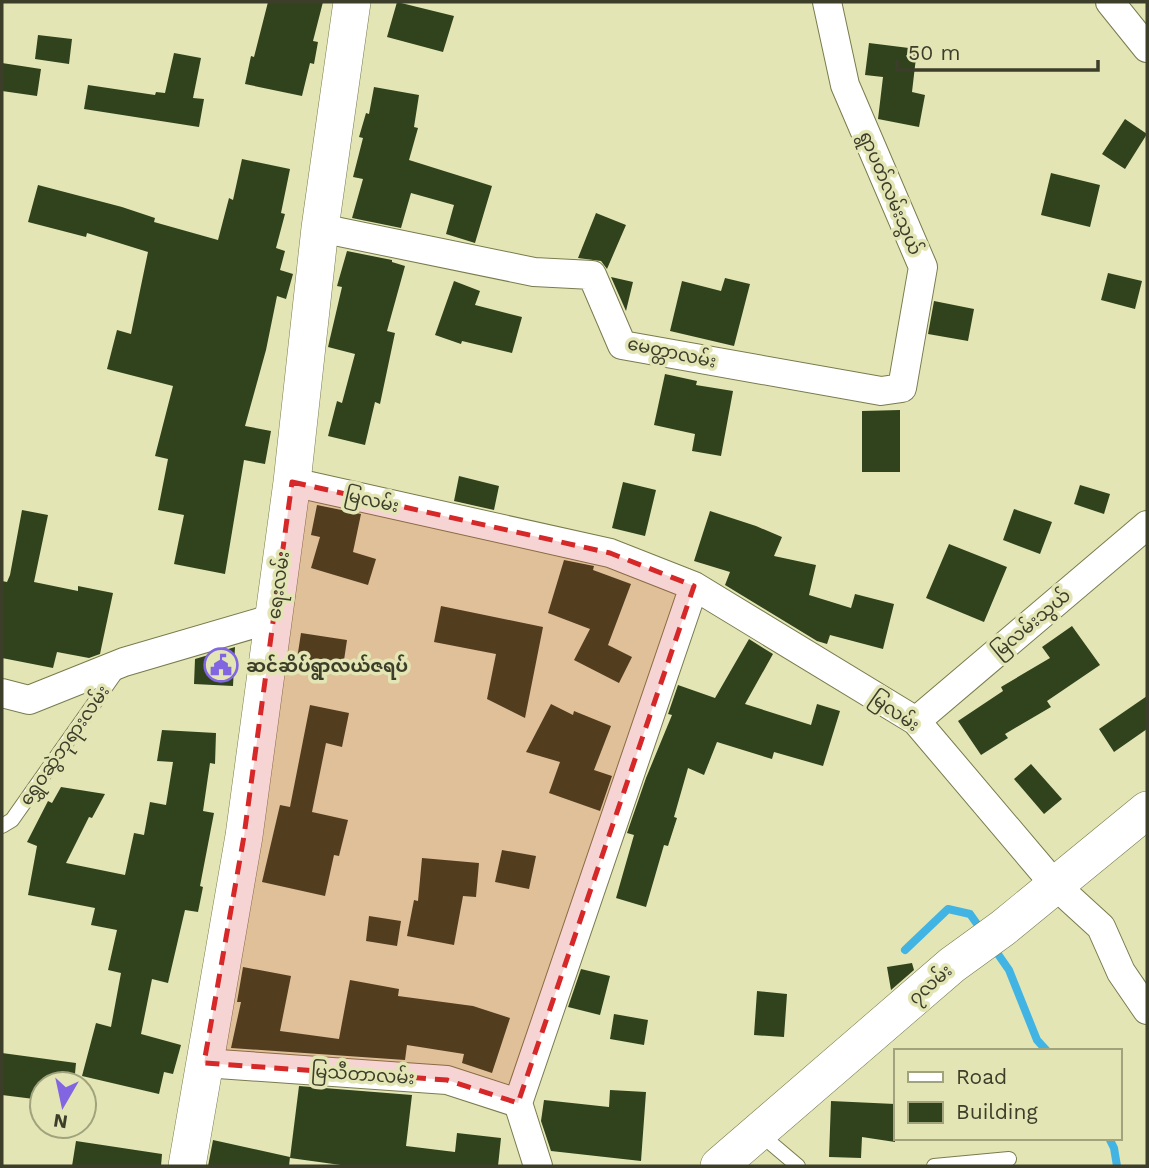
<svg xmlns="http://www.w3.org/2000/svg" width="1149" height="1168" font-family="'Work Sans','Noto Sans Myanmar',sans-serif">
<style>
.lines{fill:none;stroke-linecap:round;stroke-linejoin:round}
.stream{stroke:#42b4e4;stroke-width:8}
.building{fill:#31431d}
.service-casing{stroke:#797b4d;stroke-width:16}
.minor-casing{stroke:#797b4d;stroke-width:30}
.tertiary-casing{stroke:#797b4d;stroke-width:38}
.service{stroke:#fff;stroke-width:14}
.minor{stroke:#fff;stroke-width:28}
.tertiary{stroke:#fff;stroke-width:37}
.marked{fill:#d62828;fill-opacity:0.2;stroke:#d62828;stroke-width:5;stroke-dasharray:14 9;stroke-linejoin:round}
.labels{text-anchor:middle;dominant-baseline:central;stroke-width:7;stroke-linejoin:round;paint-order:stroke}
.street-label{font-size:18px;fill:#3d3e2a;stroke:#e3e6b4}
.poi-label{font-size:18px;font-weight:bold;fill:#3d3e2a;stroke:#e3e6b4;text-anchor:start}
</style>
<rect width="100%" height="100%" fill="#e3e6b4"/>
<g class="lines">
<path class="stream" d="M993,947L1009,970L1037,1040L1047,1051
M905,950L948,909L970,914L982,931
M1109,1138L1114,1148L1117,1166"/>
</g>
<path class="building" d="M268,2H323L313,41L318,42L314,64L310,63L302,96L245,84L251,56L254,57Z
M397,2L454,16L443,52L387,37Z
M38,35L72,39L69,64L35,59Z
M869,43L917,49L912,92L925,95L919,127L878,119L883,77L865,75Z
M174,53L201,58L193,98L204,99L199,127L84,109L88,85L155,95L156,92L165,93Z
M2,63L41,69L37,96L2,91Z
M374,87L419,95L414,127L418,128L409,160L492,186L475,243L446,234L454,205L411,193L401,228L352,218L363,179L353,177L363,138L359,137L366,113L369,114Z
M1125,119L1147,134L1125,169L1102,154Z
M242,159L290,169L281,213L285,214L276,248L285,251L280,270L293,274L286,299L277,296L266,350L245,426L271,431L265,464L244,460L225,574L174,564L184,515L158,510L168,459L155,456L173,386L107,369L117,330L131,334L148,252L87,233L86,237L28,222L38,185L122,207L155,218L154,222L218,240L229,198L233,200Z
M1051,173L1100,185L1090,227L1041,215Z
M596,213L626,225L607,269L601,261L578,258Z
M347,251L392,260V262L405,266L387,331L395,333L380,404L375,402L365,445L328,436L337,401L342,403L355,354L328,347L342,287L337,286Z
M1108,273L1142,281L1135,309L1101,300Z
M611,277L633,282L626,311Z
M725,278L750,284L734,346L670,331L682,281L721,291Z
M454,281L480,291L475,305L522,317L512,353L462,341L461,344L435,335Z
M934,301L974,309L968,341L928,334Z
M665,374L697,381L696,385L733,391L721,456L692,451L695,434L654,425Z
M900,410V472H862V411Z
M459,476L499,486L494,510L454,501Z
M623,482L656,490L645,536L612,528Z
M1080,485L1110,494L1104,514L1074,504Z
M317,505L361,514L353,552L376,559L368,585L311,568L320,537L311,535Z
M1014,509L1052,522L1040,554L1003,540Z
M22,510L48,515L34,582L78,591V586L113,593L100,654L89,658L57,652L53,668L2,658V581L7,582L10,575Z
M710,511L756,526L782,537L774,556L816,565L809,595L851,608L855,594L894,604L883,649L830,635L827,644L817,641L725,585L730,572L694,561Z
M949,544L1007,567L984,622L926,598Z
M564,560L594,566L593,570L631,584L608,645L632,657L619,683L574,660L590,629L548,613Z
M441,606L543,627L525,718L487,699L496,654L434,642Z
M1072,626L1100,665L1047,701L1051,707L1005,734L1008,738L981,755L958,721L1003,691L1001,687L1050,658L1042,647Z
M301,633L347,640L343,667L297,659Z
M749,639L773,654L745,704L811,725L817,704L840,711L823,766L774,752L772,759L717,742L704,775L688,768L674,817L677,818L668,846L664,845L646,907L616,898L634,835L627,833L646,778L672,715L668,714L678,685L715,698Z
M235,647L233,686L194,684L195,659Z
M1147,696V729L1114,752L1099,729Z
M551,704L573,715L574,711L611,726L594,770L612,776L600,811L549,793L560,762L526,752Z
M310,705L349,713L342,747L326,743L312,812L348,820L339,856L334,855L325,896L262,882L280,805L290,807Z
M162,730L216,733L215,764L210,763L203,811L214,813L200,886L203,887L198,912L185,910L168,983L152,979L141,1034L181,1045L173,1074L164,1072L159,1094L82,1076L96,1023L111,1027L121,973L108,970L117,930L91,925L95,908L28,895L37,846L27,842L48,801L52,803L61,787L105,794L92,818L89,817L66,863L125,875L134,833L144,835L150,802L166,805L173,762L157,761Z
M1031,764L1062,799L1044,814L1014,779Z
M502,850L536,856L529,889L495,882Z
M422,858L479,863L476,897L463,896L454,945L407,936L414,900L418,901Z
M369,916L401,921L397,946L366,941Z
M912,963L914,970L891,990L887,967Z
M243,967L291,976L280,1031L339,1039L350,980L399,989L398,996L473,1006L510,1018L492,1073L462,1063L464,1054L407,1045L405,1060L231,1048L241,1002H237Z
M581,969L610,976L600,1015L568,1007Z
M757,991L787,994L784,1037L754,1035Z
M614,1014L648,1020L644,1045L610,1039Z
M2,1053L76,1063L74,1084H42V1100L2,1095Z
M299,1086L412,1095L406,1146L455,1152L457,1133L501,1138L498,1166H348L290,1158Z
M610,1090L646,1092L641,1161L551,1151L541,1121L544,1100L609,1107Z
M831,1101L895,1104V1142L862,1137L861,1158L829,1157Z
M213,1140L290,1157L289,1166H208Z
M76,1141L162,1154L161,1166H72Z"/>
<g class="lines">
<defs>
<path id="service" d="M2,826L12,820L119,668
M759,1133L798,1166
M934,1166L1009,1159"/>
<path id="minor" d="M1110,2L1147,48
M320,228L534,272L592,275L622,345L881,391L902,388L923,267L845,85L827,2
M292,482L610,553L694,586L916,721L1055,885L1101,927L1121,972L1147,1010
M2,693L29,700L124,662L274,618
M916,721L1147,525
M204,1063L447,1080L518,1103
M538,1166L518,1103L694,586"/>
<path id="tertiary" d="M187,1166L244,836L292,482L320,228L352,2
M719,1166L952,965L1003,928L1147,810"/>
</defs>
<use href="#service" class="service-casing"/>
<use href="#minor" class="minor-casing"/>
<use href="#tertiary" class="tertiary-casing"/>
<use href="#service" class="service"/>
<use href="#minor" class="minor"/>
<use href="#tertiary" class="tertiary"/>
</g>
<path class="marked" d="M292,482L610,553L694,586L518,1103L447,1080L204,1063L244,836Z"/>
<defs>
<symbol id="civic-ring" viewBox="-11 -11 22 22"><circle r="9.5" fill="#e3e6b4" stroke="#8266e1" stroke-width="1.5"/><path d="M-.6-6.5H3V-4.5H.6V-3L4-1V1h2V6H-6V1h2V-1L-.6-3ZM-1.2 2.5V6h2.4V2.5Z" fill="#8266e1"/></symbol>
</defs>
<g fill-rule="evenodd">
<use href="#civic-ring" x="202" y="646" width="38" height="38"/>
</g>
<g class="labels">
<g class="street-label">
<text transform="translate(891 193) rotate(67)">ရွာပတ်လမ်းသွယ်</text>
<text transform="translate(672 352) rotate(12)">မေတ္တာလမ်း</text>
<text transform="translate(372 500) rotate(13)">မြလမ်း</text>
<text transform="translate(278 585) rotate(-82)">ရေးလမ်း</text>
<text transform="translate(1031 623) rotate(-40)">မြလမ်းသွယ်</text>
<text transform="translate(895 711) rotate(35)">မြလမ်း</text>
<text transform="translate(64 745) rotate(-55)">ရွှေဝဆွဲဘုရားလမ်း</text>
<text transform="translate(930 984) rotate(-41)">၇လမ်း</text>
<text transform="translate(363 1074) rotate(4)">မြသီတာလမ်း</text>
</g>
<g class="poi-label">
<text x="246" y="665">ဆင်ဆိပ်ရွာလယ်ဇရပ်</text>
</g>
</g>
<rect width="1149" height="1168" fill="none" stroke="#3d3e2a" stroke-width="7"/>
<rect x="894" y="1049" width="228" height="91" fill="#e3e6b4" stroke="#a1a37d" stroke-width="2"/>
<rect x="908" y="1072" width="35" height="10" fill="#ffffff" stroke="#a1a37d" stroke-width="2"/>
<text x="956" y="1084" font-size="21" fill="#3d3e2a">Road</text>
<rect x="908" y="1102" width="35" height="21" fill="#31431d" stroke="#a1a37d" stroke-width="2"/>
<text x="956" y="1119" font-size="21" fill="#3d3e2a">Building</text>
<g transform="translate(63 1105) rotate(189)"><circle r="33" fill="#e3e6b4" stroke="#a1a37d" stroke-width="2"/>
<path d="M0-5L12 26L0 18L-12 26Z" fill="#8266e1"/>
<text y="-10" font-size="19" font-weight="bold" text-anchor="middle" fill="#3d3e2a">N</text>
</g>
<path d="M897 60v10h201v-10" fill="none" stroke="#3d3e2a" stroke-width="3.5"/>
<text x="908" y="60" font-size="21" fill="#3d3e2a" stroke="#e3e6b4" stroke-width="5" paint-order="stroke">50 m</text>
</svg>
